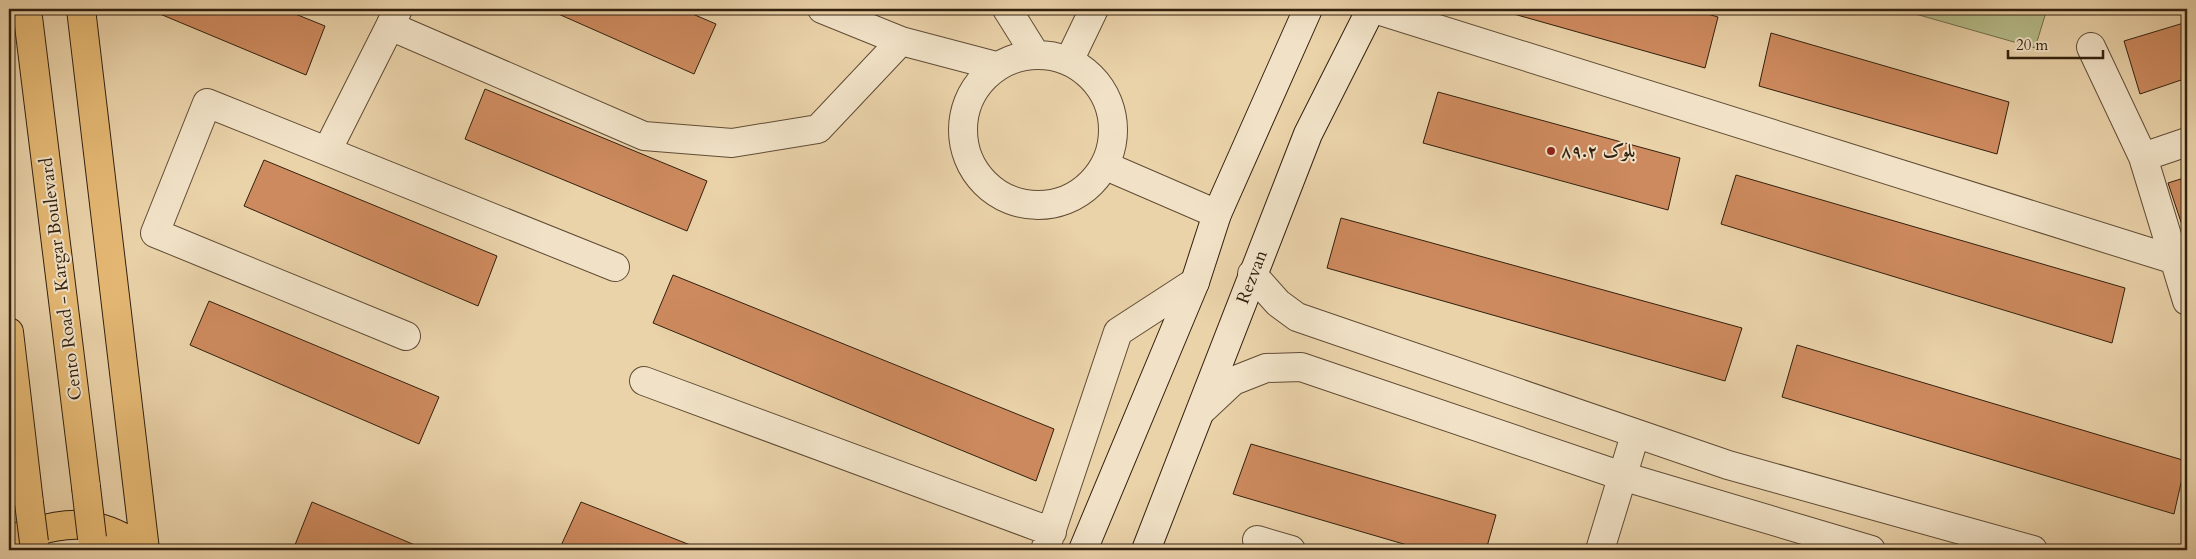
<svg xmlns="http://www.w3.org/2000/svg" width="2196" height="559" font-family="Cardo,Amiri,serif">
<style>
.green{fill:#b5bc89;stroke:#746e4c}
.building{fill:#cd8a5e;stroke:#32200e}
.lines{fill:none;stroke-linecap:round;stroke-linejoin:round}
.street-casing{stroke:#604c35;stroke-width:30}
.secondary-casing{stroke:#32200e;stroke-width:30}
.highway-casing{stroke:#32200e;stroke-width:30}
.street{stroke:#f1e2c7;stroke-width:28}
.secondary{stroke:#f1e2c7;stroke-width:28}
.highway{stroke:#e5b974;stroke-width:28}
.highway-bridge-casing{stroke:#32200e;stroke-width:30;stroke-linecap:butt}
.highway-bridge{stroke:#e5b974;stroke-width:28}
.poi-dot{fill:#8f2418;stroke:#f1e2c7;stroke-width:2}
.labels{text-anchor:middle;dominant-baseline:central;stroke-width:4;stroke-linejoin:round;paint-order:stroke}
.poi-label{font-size:18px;font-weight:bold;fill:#32200e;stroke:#f1e2c7;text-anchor:start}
.street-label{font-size:18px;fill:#32200e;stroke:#f1e2c7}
</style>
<rect width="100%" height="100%" fill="#ead2a9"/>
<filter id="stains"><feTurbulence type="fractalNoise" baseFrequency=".004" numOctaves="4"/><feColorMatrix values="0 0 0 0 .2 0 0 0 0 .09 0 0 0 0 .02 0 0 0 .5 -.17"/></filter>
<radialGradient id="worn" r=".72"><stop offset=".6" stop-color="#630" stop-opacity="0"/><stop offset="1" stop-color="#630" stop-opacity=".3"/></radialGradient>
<path class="green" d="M1898,9H2047L2035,48Z"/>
<path class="building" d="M148,9H283L325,26L306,75Z
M547,9H681L716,24L694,74Z
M1496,9H1690L1718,17L1705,68Z
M2187,22V78L2140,94L2124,41Z
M1771,33L2009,102L1997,154L1759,86Z
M485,89L707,181L687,231L465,139Z
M1438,92L1680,158L1668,210L1423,143Z
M264,160L497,256L478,306L244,206Z
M1736,175L2125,288L2112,343L1721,224Z
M2187,177V233L2185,234L2168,183Z
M1341,218L1742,328L1725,381L1327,268Z
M673,275L1054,429L1036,481L653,323Z
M209,301L439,397L419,444L190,345Z
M1797,345L2186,461L2174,514L1782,397Z
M1251,444L1496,515L1486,550H1424L1233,494Z
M312,502L427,550H293Z
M581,502L703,550H559Z"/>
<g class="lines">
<defs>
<path id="street" d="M398,9L390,26L644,136L732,143L818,129L901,41
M822,9L901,41L996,66
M1007,9L1035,54
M1374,9L2175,260
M2091,47L2143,157L2187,301
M963 130a75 75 0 1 1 150 0a75 75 0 1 1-150 0Z
M1069,61L1094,9
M327,151L390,26
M2143,157L2187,142
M1106,166L1217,214
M1252,274L1278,303L1297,317L1728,465L2033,550
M406,336L155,233L207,103L615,267
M644,381L1052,532
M1201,411L1233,381L1266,368L1301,367L1622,476L1871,550
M1257,540L1291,550
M1045,550L1118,332L1195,282
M1600,550L1635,435"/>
<path id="secondary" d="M1083,550L1195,282L1217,214L1308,9
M1146,550L1308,134L1371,9"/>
<path id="highway" d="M27,9L86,487
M81,9L145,550
M9,332L29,503
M9,542C16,536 25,535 34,532C78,518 106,524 144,550"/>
</defs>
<use href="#street" class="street-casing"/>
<use href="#secondary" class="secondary-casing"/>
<use href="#highway" class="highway-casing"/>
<use href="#street" class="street"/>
<use href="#secondary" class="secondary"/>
<use href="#highway" class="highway"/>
<defs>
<path id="highway-bridge" d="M86,487L92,538
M29,503L34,542"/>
</defs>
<use href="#highway-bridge" class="highway-bridge-casing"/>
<use href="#highway-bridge" class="highway-bridge"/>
</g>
<circle class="poi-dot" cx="1551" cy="151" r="5"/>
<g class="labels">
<g class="poi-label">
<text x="1561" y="151">بلوک ۸۹.۲</text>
</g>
<g class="street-label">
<text transform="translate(1252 277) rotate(-69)">Rezvan</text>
<text transform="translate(61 279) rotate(-97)">Cento Road - Kargar Boulevard</text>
</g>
</g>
<rect width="2196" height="559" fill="none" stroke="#ead2a9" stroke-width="30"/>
<rect x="10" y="10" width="2176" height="539" fill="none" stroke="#32200e" stroke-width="2.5"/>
<rect x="15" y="15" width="2166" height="529" fill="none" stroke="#32200e"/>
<path d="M2008 50v8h95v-8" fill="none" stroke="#32200e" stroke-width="2.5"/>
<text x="2016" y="50" font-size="15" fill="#32200e" stroke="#f1e2c7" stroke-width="4" paint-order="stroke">20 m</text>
<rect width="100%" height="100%" filter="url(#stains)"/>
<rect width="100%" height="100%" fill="url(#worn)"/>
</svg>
